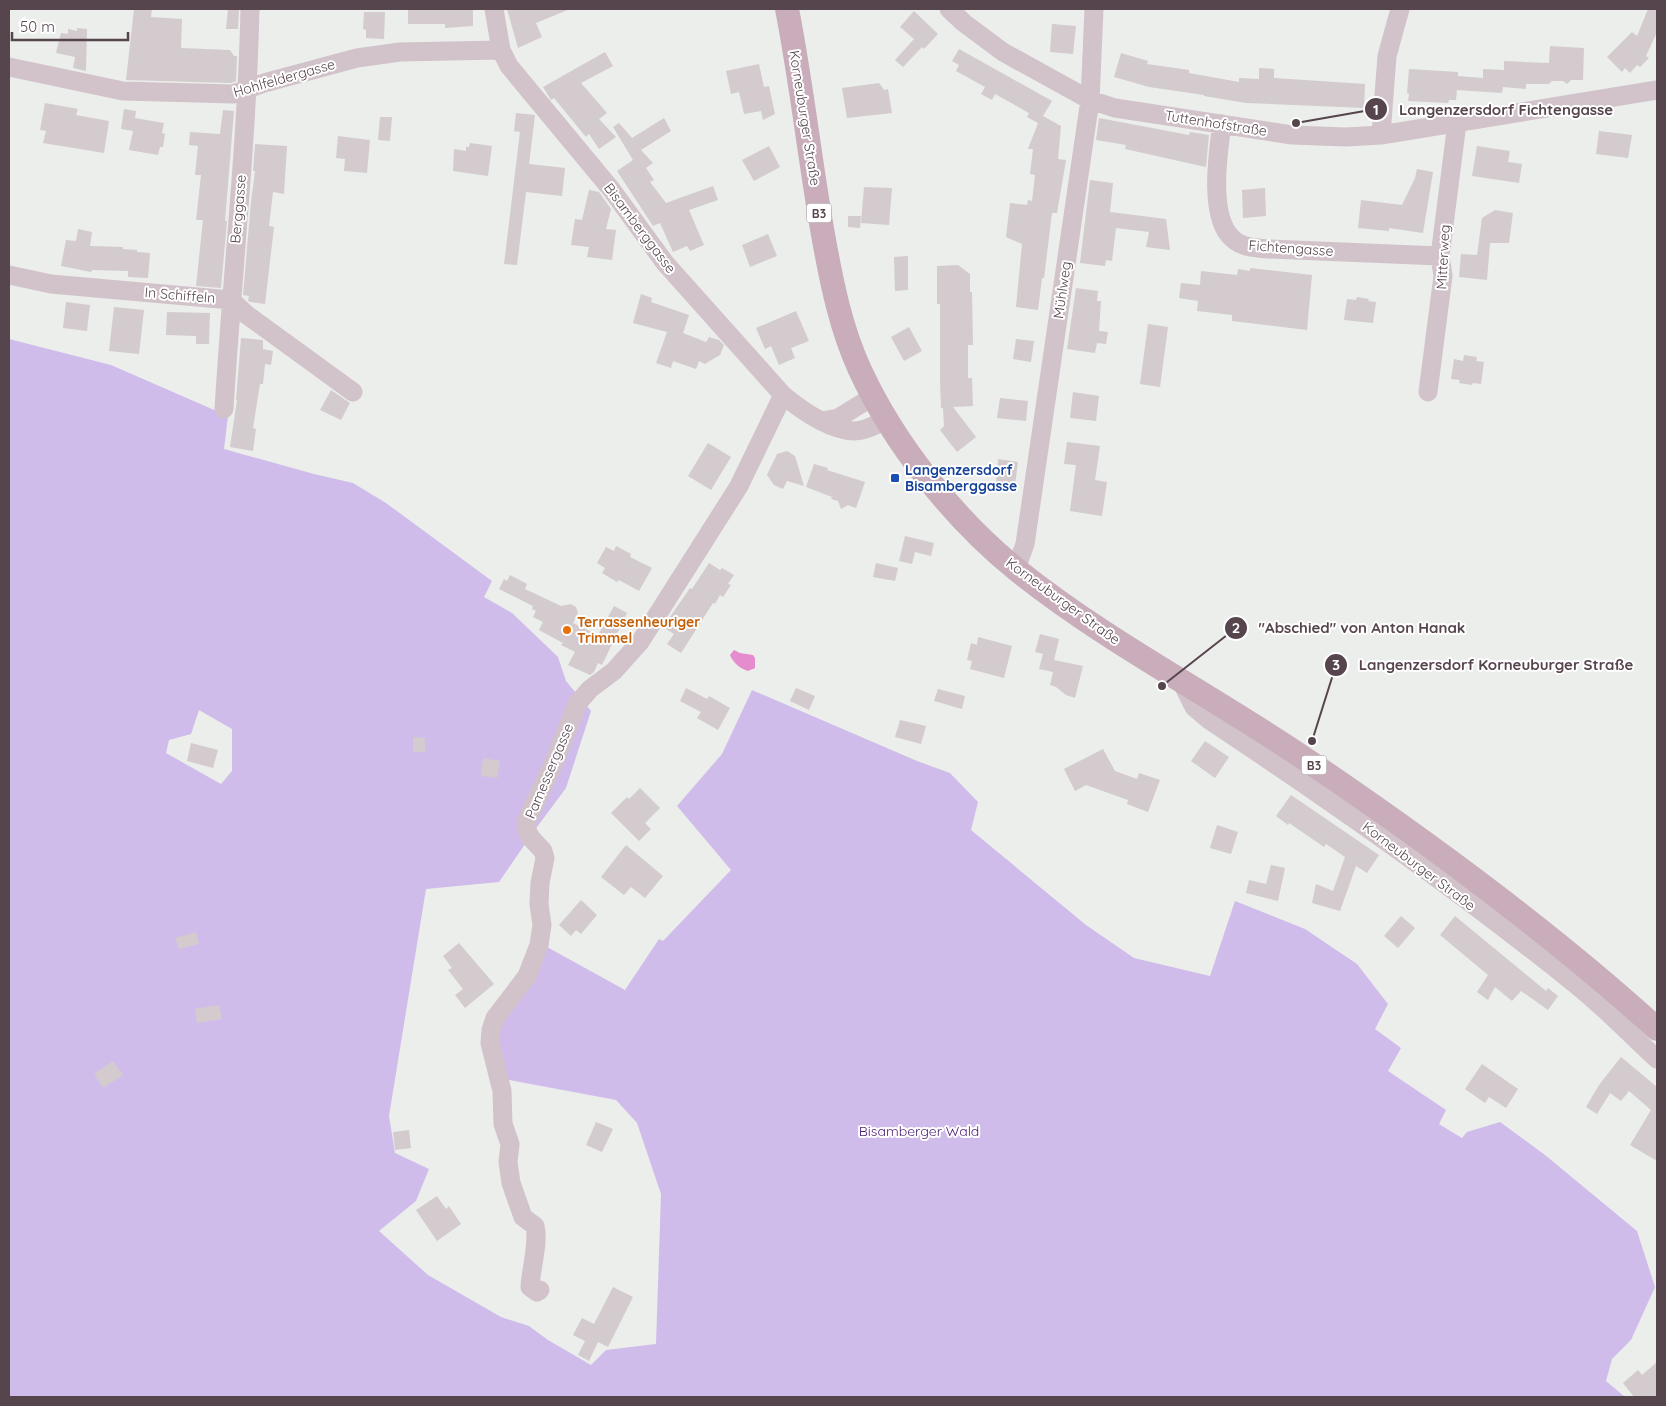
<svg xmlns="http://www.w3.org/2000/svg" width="1666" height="1406" font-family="Quicksand,sans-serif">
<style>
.green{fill:#d0bcea;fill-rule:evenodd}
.water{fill:#e48ccd}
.building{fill:#d3cbcd}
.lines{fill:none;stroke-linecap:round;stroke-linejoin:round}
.minor{stroke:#d2c2ca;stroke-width:19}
.major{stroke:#c9adba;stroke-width:24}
.transit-dot{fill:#1a4fb4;stroke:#fff;stroke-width:2}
.food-dot{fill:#e8710a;stroke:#fff;stroke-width:2}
.labels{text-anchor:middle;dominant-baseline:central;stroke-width:4;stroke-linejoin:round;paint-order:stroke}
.shield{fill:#fff;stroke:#897d83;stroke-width:1}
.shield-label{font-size:12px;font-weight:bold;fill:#57454e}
.street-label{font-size:14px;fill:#57454e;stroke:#fff}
.transit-label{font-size:14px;font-weight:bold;fill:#164399;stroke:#fff;text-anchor:start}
.food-label{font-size:14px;font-weight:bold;fill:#c56008;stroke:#fff;text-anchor:start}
.park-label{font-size:14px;fill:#4b1d72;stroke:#fff}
.leader{fill:none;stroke:#57454e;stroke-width:2}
.callout-dot{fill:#57454e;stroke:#fff;stroke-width:2}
.mark-label{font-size:15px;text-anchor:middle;font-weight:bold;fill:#fff}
.callout-label{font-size:15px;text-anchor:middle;font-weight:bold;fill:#57454e;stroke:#fff;stroke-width:4;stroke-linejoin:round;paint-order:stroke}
</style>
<rect width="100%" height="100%" fill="#ebeeeb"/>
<path class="green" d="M9,339L111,365L228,416L224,449L314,474L353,483L386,503L492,581L484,597L512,613L558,657L566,681L591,711L566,788L534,831L499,882L426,889L389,1116L395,1153L429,1169L416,1201L379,1231L428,1275L501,1317L529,1326L548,1340L591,1365L606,1350L656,1344L661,1194L637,1123L616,1100L493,1077L487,1049L547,947L625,990L659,939L663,941L731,870L677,806L722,754L752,690L917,761L950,773L978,802L971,830L1086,925L1134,958L1210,976L1235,901L1305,929L1357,964L1388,1004L1375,1029L1401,1048L1388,1071L1446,1110L1439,1124L1462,1138L1467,1132L1500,1122L1545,1155L1637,1231L1655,1287L1631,1340L1612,1359L1606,1381L1625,1397H9ZM199,710L232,729V771L221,784L166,753L169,740L191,734Z"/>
<path class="water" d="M734,650L740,653L753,655L755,658V668L748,671C741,669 733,663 730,655Z"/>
<path class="building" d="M134,9H152L151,17L182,19L181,48L230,50L234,56H237L236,81L231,83L126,80Z
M228,9H239L238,29H226Z
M408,9H473V26L445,28V24H408Z
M507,9H570L536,23L542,37L518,48Z
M1648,9H1657V32L1646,56L1649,58L1640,67L1637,65L1630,73L1625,68L1622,72L1607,57L1632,32L1637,36Z
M914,11L938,34L924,49L922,47L903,67L895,60L914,39L900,27Z
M364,12H385L384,39L366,38V30L363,29Z
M1052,24L1076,26L1073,54L1050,52Z
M77,28L87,29L86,71L73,68L75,57L56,53L61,33L68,34V29L77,31Z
M1550,46L1584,48L1583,80H1571L1567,84L1563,81H1552L1549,84H1526V89L1503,87L1502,93L1457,90L1456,100H1449L1448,103L1408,101L1409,94L1407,93L1409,69L1458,72V76L1483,78V69L1504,70V61L1549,63Z
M959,49L1052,101L1043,116L1061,126L1058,159L1066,160L1057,213H1052L1044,278H1042L1038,310L1016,307L1022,244L1006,237L1010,203L1027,205L1028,200L1032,201L1035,175L1030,174L1033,149H1028L1038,123L1027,117L1029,113L995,94L992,100L981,94L985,87L956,71L959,65L952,61Z
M605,52L613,66L581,83L607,113L599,119L616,137L599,149L589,134L586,137L554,98L551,100L543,87Z
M1121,53L1148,61L1147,64L1189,70V73L1239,82V78L1259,79V68L1274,69V78L1365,84L1364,108L1246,103L1204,96V95L1149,87L1114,77Z
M759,64L764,87L769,86L775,114L763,120L761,111L744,114L739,92L731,94L726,71Z
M879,83L884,90L888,89L892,113L847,118L842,88Z
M45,103L78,109L76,115L109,121L104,153L43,143L46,131L40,130Z
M124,109L136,111L135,118L164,123L162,133L165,134L163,147H160L158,155L129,150L133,131L121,129Z
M223,110L234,111L225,221H227L221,288L196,286L203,220H196L201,175H195L198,146L189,145L190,132L220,134Z
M516,113L535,115L529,164L565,168L562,196L526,192L517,265L504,264L520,132L514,131Z
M380,117H392L390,141L378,140Z
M664,118L671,131L641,150L653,163L646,168L654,180L650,182L666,203L713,186L718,200L689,210L704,245L690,251L687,246L673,252L660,223L653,226L617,171L633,160L613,127L619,123L632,138Z
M1099,118L1189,135L1190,132L1209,135L1206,167L1125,149L1126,145L1096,140Z
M1599,131L1632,135L1628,158L1596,154Z
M338,136L370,140L367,173L344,171L345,159L336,158Z
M470,143L492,146L488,176L453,171L454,149L466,151V147H469Z
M255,144L287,146L284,194L273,192L269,226L274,227L265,304L250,302L248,301L249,296L243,295L251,202L255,171H253Z
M769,146L780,167L754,181L742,160Z
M1477,146L1510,151L1508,162L1522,164L1519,183L1472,176Z
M1417,169L1433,172L1423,233L1389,228V231L1358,228L1361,200L1402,205L1415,178Z
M1090,180L1113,183L1110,212L1166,219L1170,250L1146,247L1149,232L1116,228L1112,261L1106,260L1105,266L1080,263Z
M864,187L892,188L889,225L861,223Z
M1265,188L1266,216L1243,218L1242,190Z
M589,190L599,192L611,209L606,229L616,230L612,260L587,257L589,247L571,245L575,219L582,220Z
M1495,210L1513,213L1509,243H1490L1487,280L1459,277L1461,254L1477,255L1482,218Z
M848,216H861L860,228L848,227Z
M78,229L92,232L90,246L123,247V249L137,250V252L150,253L148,278L128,277V271L92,270L91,272L61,266L66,240L76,241Z
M768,234L777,256L750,267L742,245Z
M908,256V290L895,291L894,257Z
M958,265L970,274V292H972L973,345H968V378H972L973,406L953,407L976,437L957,452L940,430L944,426L943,408H941L940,381V304H937V266Z
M1250,268L1312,275L1307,330L1232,321V315L1197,311L1198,301L1179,298L1181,283L1200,285L1201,271L1237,275L1238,269L1250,271Z
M1076,288L1098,291L1097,301H1101L1099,331L1108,332L1106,344L1097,343L1095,353L1067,349Z
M641,294L652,298L651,302L689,315L683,333L706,342L709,337L719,340L724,345L720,355L705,364L699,361L696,369L673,361L671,368L656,363L667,332L633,323Z
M1357,297L1369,299L1368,301L1376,302L1373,323L1344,320L1347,299L1356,300Z
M66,302L90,305L87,331L63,328Z
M114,307L144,310L139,354L109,351Z
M796,311L809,341L791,348L795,358L779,365L771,346L765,349L756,328Z
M167,312L210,313L209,344H196V336L166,335Z
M1148,324L1168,327L1160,387L1140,384Z
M909,327L922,351L904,361L891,337Z
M241,338L263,340V349L273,351L271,365L265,364L263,384H260L253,428L256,429L253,451L230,447L237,400H236Z
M1016,339L1034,341L1031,362L1013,359Z
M1464,355L1477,357L1476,361L1484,362L1481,384L1473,383L1472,385L1459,383L1460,380L1451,379L1454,359L1463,361Z
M331,390L350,403L341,420L320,410Z
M1073,392L1099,396L1096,421L1070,418Z
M1000,398L1028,401L1026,421L997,418Z
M1067,442L1100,446L1095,480L1107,482L1102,516L1070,511L1076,465L1064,464Z
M708,443L731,457L711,490L688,476Z
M787,451L795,456L804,486L787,481L783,489L774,485L767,475L777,454Z
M998,459L1018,462L1015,485L996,483Z
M814,464L828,468L827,470L865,482L856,508L848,505L841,509L838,501L831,499L832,497L806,487Z
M905,536L934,543L931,556L915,552L912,564L899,561Z
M616,546L631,554L630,557L652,568L639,591L619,580L617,582L602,573L605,568L597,563L606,547L614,551Z
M709,563L720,570L722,568L734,575L728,584L731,585L723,597L720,595L715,604L713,603L681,653L667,644L674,634L663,627L690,588L692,589Z
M876,563L898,568L895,581L873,577Z
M510,575L527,584L525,589L561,606L571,604L576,607L578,613L573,623L598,635L614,606L627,613L602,665L598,663L594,672L590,675L568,665L575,652L561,645L563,643L539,630L543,622L533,617L536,611L532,609L533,606L499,589L504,579L507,581Z
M1040,634L1059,639L1054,660L1083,666L1075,698L1066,695L1056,687L1050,685L1053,672L1039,669L1043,654L1035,652Z
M978,637L1012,646L1004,678L970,669L972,661L967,660L971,643L977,645Z
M686,688L707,699L709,696L730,708L718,730L697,718L701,712L680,701Z
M796,688L815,696L809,710L790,701Z
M938,689L965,696L962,709L934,701Z
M900,720L926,726L921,744L895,737Z
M413,737L425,738V752H413Z
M1205,741L1229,757L1215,778L1191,761Z
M191,743L218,750L213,768L187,761Z
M1103,749L1115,771L1137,779L1139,773L1160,780L1148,812L1127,804L1128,800L1086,785L1075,791L1064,769Z
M483,758L500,761L497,778L481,776Z
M640,788L660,808L645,823L651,829L639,841L611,813L627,797L629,799Z
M1291,795L1379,855L1367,873L1356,866L1340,911L1312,903L1316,884L1333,891L1345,857L1326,844L1324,847L1289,823L1288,825L1276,816Z
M1217,825L1238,832L1231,854L1210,848Z
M626,845L663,876L645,898L631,887L624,895L601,877Z
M1271,865L1285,868L1278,901L1246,893L1249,880L1266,884Z
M581,900L597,915L581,934L576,930L571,936L559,925Z
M1401,916L1415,928L1398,948L1384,936Z
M1455,916L1546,991L1548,988L1558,996L1548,1010L1521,991L1512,1001L1495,987L1488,1000L1477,992L1488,975L1440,935Z
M196,932L199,944L179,949L175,938Z
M459,943L494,984L465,1008L455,995L463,989L448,970L452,968L443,956Z
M219,1005L222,1019L197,1023L195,1009Z
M1621,1057L1657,1087V1161L1630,1145L1651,1110L1629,1091L1621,1101L1610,1093L1597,1114L1586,1107L1599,1085Z
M113,1061L123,1075L103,1088L94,1074Z
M1482,1064L1518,1089L1506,1108L1489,1097L1485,1103L1465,1089Z
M596,1122L613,1129L602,1152L586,1145Z
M409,1130L411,1148L395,1150L393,1132Z
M437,1196L446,1209L449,1206L461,1224L437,1241L416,1210Z
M613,1287L633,1297L608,1347L598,1342L589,1361L578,1355L585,1341L573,1335L582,1318L594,1324Z
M1657,1362V1397H1634L1623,1383L1638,1370L1642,1375Z"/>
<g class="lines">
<path class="minor" d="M494,9L501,50L509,66L611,189L665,263L783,395C801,410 837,436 862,430C871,428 879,423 887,419
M949,9L964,23L1003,52L1090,100L1115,108L1292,135L1346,137L1381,135L1657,90
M9,67L123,91L233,94L264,83L357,58L400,52L501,50
M1222,124C1218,153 1208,218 1233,239C1243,248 1257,248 1269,249L1440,256
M1381,135L1387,56L1400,9
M9,275L51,284L231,300L247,315L353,392
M1428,392L1443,276L1440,256L1457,123
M224,409C232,276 247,142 250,9
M823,421L838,418L874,396
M1016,569L1025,544L1090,100L1094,9
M1180,679L1194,707L1208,719C1335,804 1460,891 1579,987C1606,1009 1631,1035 1657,1059
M540,1290L537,1292L530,1287C531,1268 539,1243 535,1226L523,1217L511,1183L508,1162L510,1144L503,1124L502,1091L490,1043L491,1030L495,1018L527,976L539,945L542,925L539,904L540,883L545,858L543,851L531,838L527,831V820L555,760L577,704L590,689L614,671L640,642L739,486L783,395"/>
<path class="major" d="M787,9C802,85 810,163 824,240C832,284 841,329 860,370C894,444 954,519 1017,570C1104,640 1209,694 1302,757C1425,840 1547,929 1657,1029"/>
</g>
<rect class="transit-dot" x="890" y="473" width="10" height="10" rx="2.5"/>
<circle class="food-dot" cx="567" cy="630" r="5"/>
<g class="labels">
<g class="shield">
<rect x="806.5" y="203.5" width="25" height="19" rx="4"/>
<rect x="1301.5" y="755.5" width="25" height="19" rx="4"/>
</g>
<g class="shield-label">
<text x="819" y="213">B3</text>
<text x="1314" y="765">B3</text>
</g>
<g class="street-label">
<text transform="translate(284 78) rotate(-16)">Hohlfeldergasse</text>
<text transform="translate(805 118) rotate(81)">Korneuburger Straße</text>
<text transform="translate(1216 123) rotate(9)">Tuttenhofstraße</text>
<text transform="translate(238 209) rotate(-85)">Berggasse</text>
<text transform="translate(640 228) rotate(53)">Bisamberggasse</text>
<text transform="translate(1291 248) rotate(4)">Fichtengasse</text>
<text transform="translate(1443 257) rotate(-87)">Mitterweg</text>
<text transform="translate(1062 290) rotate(-82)">Mühlweg</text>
<text transform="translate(180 295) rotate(5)">In Schiffeln</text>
<text transform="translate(1063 601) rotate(36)">Korneuburger Straße</text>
<text transform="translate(549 771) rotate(-67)">Pamessergasse</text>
<text transform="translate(1419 866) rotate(37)">Korneuburger Straße</text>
</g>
<g class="transit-label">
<text x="905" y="470">Langenzersdorf<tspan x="905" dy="16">Bisamberggasse</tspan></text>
</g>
<g class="food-label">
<text x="577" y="622">Terrassenheuriger<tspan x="577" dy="16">Trimmel</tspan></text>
</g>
<g class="park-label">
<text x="919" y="1131">Bisamberger Wald</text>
</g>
</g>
<path class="leader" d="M1296 123L1376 109M1162 686L1236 628M1312 741L1336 665"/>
<g class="callout-dot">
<circle cx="1296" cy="123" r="5"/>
<circle cx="1162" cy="686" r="5"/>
<circle cx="1312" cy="741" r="5"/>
<circle cx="1376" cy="109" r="12"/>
<circle cx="1236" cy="628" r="12"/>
<circle cx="1336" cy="665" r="12"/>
</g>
<g class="mark-label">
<text x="1376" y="115">1</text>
<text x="1236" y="633">2</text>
<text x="1336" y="670">3</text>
</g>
<g class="callout-label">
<text x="1506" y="115">Langenzersdorf Fichtengasse</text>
<text x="1362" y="633">"Abschied" von Anton Hanak</text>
<text x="1496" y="670">Langenzersdorf Korneuburger Straße</text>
</g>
<rect width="1666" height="1406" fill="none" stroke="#57454e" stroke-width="20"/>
<path d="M12 32v8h116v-8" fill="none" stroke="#57454e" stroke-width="2.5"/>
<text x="20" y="32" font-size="15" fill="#57454e" stroke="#ffffff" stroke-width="4" paint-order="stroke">50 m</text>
</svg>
